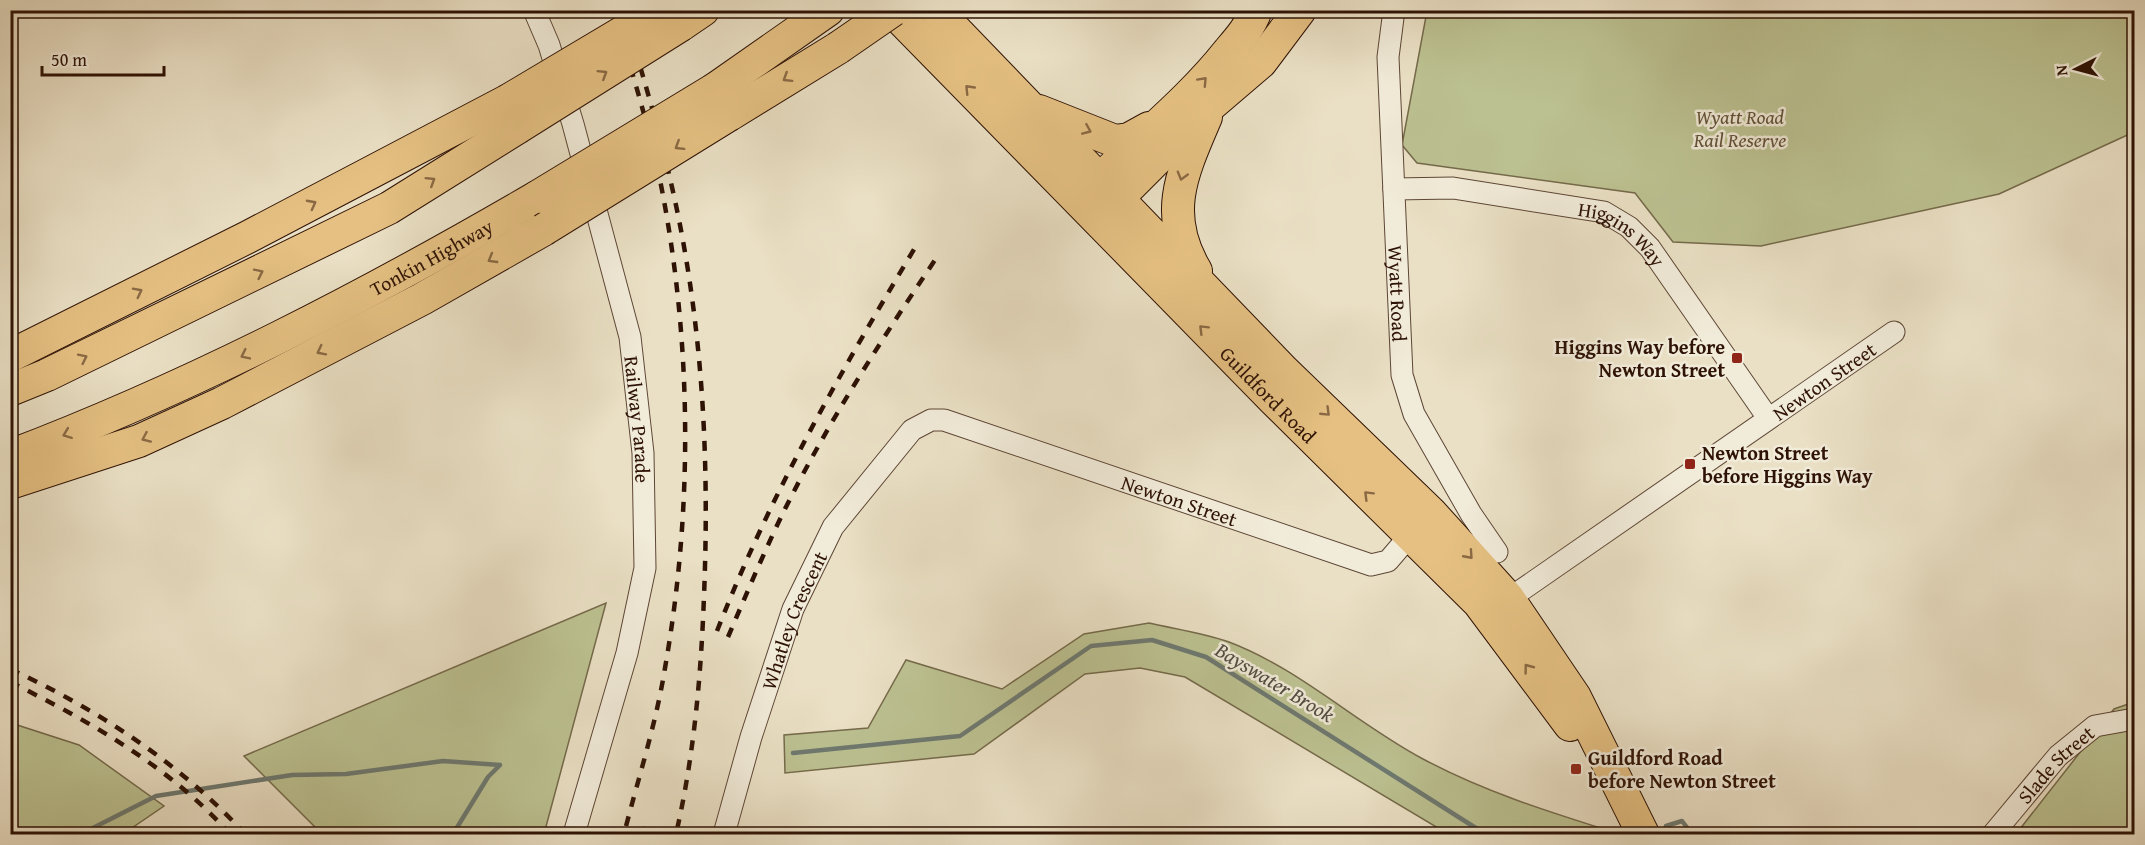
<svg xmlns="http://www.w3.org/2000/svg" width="2145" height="845" font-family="'Gentium Book Plus',serif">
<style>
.green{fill:#bcc191;stroke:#756a4b;stroke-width:1.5}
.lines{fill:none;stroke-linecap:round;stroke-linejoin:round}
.stream{stroke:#6e7970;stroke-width:4.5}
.minor-casing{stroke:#5d4635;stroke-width:23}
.highway-casing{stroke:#2e1205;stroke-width:34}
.minor{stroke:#f1ebd9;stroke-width:21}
.highway{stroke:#e5c082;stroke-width:32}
.rail{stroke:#2e1205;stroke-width:4.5;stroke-dasharray:10 10;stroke-linecap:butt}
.highway-bridge-casing{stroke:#2e1205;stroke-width:34;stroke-linecap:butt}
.highway-bridge{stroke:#e5c082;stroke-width:32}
.oneway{stroke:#8a6944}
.poi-dot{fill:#8f2418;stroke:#f1ebd9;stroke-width:2}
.labels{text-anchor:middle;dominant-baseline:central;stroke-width:5;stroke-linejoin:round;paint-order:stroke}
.park-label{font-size:20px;font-style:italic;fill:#604f36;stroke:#f1ebd9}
.street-label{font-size:20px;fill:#2e1205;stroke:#f1ebd9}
.poi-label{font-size:20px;font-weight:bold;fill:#2e1205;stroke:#f1ebd9;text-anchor:start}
.water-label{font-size:21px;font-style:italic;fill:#534e44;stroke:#f1ebd9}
</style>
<rect width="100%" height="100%" fill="#eae0c5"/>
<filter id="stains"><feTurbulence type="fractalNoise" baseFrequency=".00333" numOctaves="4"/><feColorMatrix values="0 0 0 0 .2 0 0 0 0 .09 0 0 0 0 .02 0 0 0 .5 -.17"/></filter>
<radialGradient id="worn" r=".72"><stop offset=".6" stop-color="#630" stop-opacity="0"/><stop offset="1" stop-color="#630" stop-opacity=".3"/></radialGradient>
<path class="green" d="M1427,11H2134V132L1999,194L1761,246L1673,242L1635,193L1417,163L1402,145Z
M606,603L544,834H322L244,756Z
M1149,623C1175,629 1204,633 1229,642C1300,669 1357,724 1423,759C1483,791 1546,811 1610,831L1611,834H1448L1185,677L1140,668L1085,674L974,754L785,773L784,735L868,728L906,660L1002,689L1084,634Z
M2134,702V834H2016L2114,709Z
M11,723L79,745L164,806L123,834H11Z"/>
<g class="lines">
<path class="stream" d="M793,753L960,736L1091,646L1152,640L1206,657L1479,830L1491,834
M1666,826L1682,821L1692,834
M81,834L156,796L292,775L346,774L443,761L500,765
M453,834L488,777L500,765"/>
<defs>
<g id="minor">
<path id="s1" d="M534,10L549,45L573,124L630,337L643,453L645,568L627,653L574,834"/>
<path id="s2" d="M1394,10L1388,57L1402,375L1414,414L1471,514L1497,552"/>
<path id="s3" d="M1394,189L1453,188L1604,212L1629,227L1650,248L1768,418"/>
<path id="s4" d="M1500,605L1894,332"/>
<path id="s5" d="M724,834L751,737L793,609L833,527L912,430L931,420H944L1371,565L1388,561L1418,526"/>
<path id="s6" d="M1993,834L2058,756L2095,726L2134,719"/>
</g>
<g id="highway">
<path id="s7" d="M892,10L1274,400L1479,603L1570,725"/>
<path d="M936,10L1284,371L1431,513L1508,598L1575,697L1643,834"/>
<path d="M681,25L703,10"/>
<path d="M715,89L828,10"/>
<path d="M1039,111L1115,141L1129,139L1149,128"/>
<path d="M729,115L838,48"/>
<path d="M1085,195C1131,146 1186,105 1228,52C1239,39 1250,27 1256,10"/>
<path d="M1103,213L1213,103L1261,62L1300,10"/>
<path d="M1196,271C1162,214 1182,173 1206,117"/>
<path d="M10,356L248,237L507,101"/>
<path d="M10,390L47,375L389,208L517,128"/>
<path id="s8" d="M10,456C194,386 367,296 537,197"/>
<path d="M10,483L139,441L222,403L422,299L543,230"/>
</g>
</defs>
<use href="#minor" class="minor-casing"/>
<use href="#highway" class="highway-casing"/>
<use href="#minor" class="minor"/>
<use href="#highway" class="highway"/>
<path class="rail" d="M613,10C631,68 649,126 661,185C692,343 693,509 665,668C656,724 638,779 624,834
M623,10C645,81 666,153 680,225C704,348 709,472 704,596C701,676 694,756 676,834
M717,631C771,493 840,373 916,246
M728,637C746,595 764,552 784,511C828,422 882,339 937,257
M10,669C97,709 181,764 245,834
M10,682C90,721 171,768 230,834
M644,834L646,827
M659,834L660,832"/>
<defs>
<path id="highway-bridge" d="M838,48L893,10
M507,101L660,10
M517,128L681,25
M537,197L715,89
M543,230L729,115"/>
</defs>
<use href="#highway-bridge" class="highway-bridge-casing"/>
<use href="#highway-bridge" class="highway-bridge"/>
</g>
<defs><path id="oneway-chevron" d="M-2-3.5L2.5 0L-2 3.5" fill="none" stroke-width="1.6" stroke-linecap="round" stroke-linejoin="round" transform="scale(1.5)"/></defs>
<g class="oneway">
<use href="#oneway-chevron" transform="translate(603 74) rotate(-32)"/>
<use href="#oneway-chevron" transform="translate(787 78) rotate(148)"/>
<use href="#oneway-chevron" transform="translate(1203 81) rotate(-47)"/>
<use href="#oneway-chevron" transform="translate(969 89) rotate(-134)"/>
<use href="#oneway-chevron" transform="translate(1087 130) rotate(23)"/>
<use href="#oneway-chevron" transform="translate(679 146) rotate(148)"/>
<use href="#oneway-chevron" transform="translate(1182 176) rotate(106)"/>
<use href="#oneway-chevron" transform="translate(431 181) rotate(-32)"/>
<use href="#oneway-chevron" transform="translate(312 204) rotate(-28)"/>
<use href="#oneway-chevron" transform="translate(492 259) rotate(150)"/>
<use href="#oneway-chevron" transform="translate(259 273) rotate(-26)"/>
<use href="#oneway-chevron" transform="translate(138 292) rotate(-27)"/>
<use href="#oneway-chevron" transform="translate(1203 329) rotate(-135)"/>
<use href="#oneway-chevron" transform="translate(321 351) rotate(153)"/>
<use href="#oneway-chevron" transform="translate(245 355) rotate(154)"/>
<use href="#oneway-chevron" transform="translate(83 358) rotate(-26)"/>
<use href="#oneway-chevron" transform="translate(1326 412) rotate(44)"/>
<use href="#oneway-chevron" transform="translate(67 434) rotate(159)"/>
<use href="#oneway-chevron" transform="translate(146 438) rotate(156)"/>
<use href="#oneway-chevron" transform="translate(1368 495) rotate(-135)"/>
<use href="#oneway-chevron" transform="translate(1469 555) rotate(48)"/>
<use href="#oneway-chevron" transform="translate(1528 668) rotate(-127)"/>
</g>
<g class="poi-dot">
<rect x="1731" y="352" width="12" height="12" rx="3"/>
<rect x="1684" y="458" width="12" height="12" rx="3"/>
<rect x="1570" y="763" width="12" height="12" rx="3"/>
</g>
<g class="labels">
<g class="park-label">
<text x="1740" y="116">Wyatt Road<tspan x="1740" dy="23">Rail Reserve</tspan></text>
</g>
<g class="street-label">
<text stroke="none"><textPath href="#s3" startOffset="238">Higgins Way</textPath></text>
<text stroke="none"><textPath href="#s8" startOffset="466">Tonkin Highway</textPath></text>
<text stroke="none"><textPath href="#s2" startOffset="284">Wyatt Road</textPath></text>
<text stroke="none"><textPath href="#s4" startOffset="394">Newton Street</textPath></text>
<text stroke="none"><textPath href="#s7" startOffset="538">Guildford Road</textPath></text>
<text stroke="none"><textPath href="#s1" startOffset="424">Railway Parade</textPath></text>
<text stroke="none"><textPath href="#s5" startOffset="735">Newton Street</textPath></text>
<text stroke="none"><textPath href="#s5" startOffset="225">Whatley Crescent</textPath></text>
<text stroke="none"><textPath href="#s6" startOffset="94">Slade Street</textPath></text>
</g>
<g class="poi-label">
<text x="1725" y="346" text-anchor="end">Higgins Way before<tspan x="1725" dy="23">Newton Street</tspan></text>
<text x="1702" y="452">Newton Street<tspan x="1702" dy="23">before Higgins Way</tspan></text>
<text x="1588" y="757">Guildford Road<tspan x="1588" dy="23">before Newton Street</tspan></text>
</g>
<g class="water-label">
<text transform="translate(1275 682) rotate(31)">Bayswater Brook</text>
</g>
</g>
<rect width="2145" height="845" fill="none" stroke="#eae0c5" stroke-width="36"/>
<rect x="12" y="12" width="2121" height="821" fill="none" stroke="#2e1205" stroke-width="3"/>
<rect x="18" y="18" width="2109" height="809" fill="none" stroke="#2e1205" stroke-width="1.5"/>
<g transform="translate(2076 69) rotate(264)" stroke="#f1ebd9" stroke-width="4.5" paint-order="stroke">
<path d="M0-4.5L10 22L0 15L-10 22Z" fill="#2e1205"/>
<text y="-9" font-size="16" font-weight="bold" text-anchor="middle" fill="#2e1205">N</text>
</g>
<path d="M42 66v9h122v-9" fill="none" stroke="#2e1205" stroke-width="3"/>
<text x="51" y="66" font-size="18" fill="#2e1205" stroke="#f1ebd9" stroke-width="4.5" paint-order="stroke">50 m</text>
<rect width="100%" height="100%" filter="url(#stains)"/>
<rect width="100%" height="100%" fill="url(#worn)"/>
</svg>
